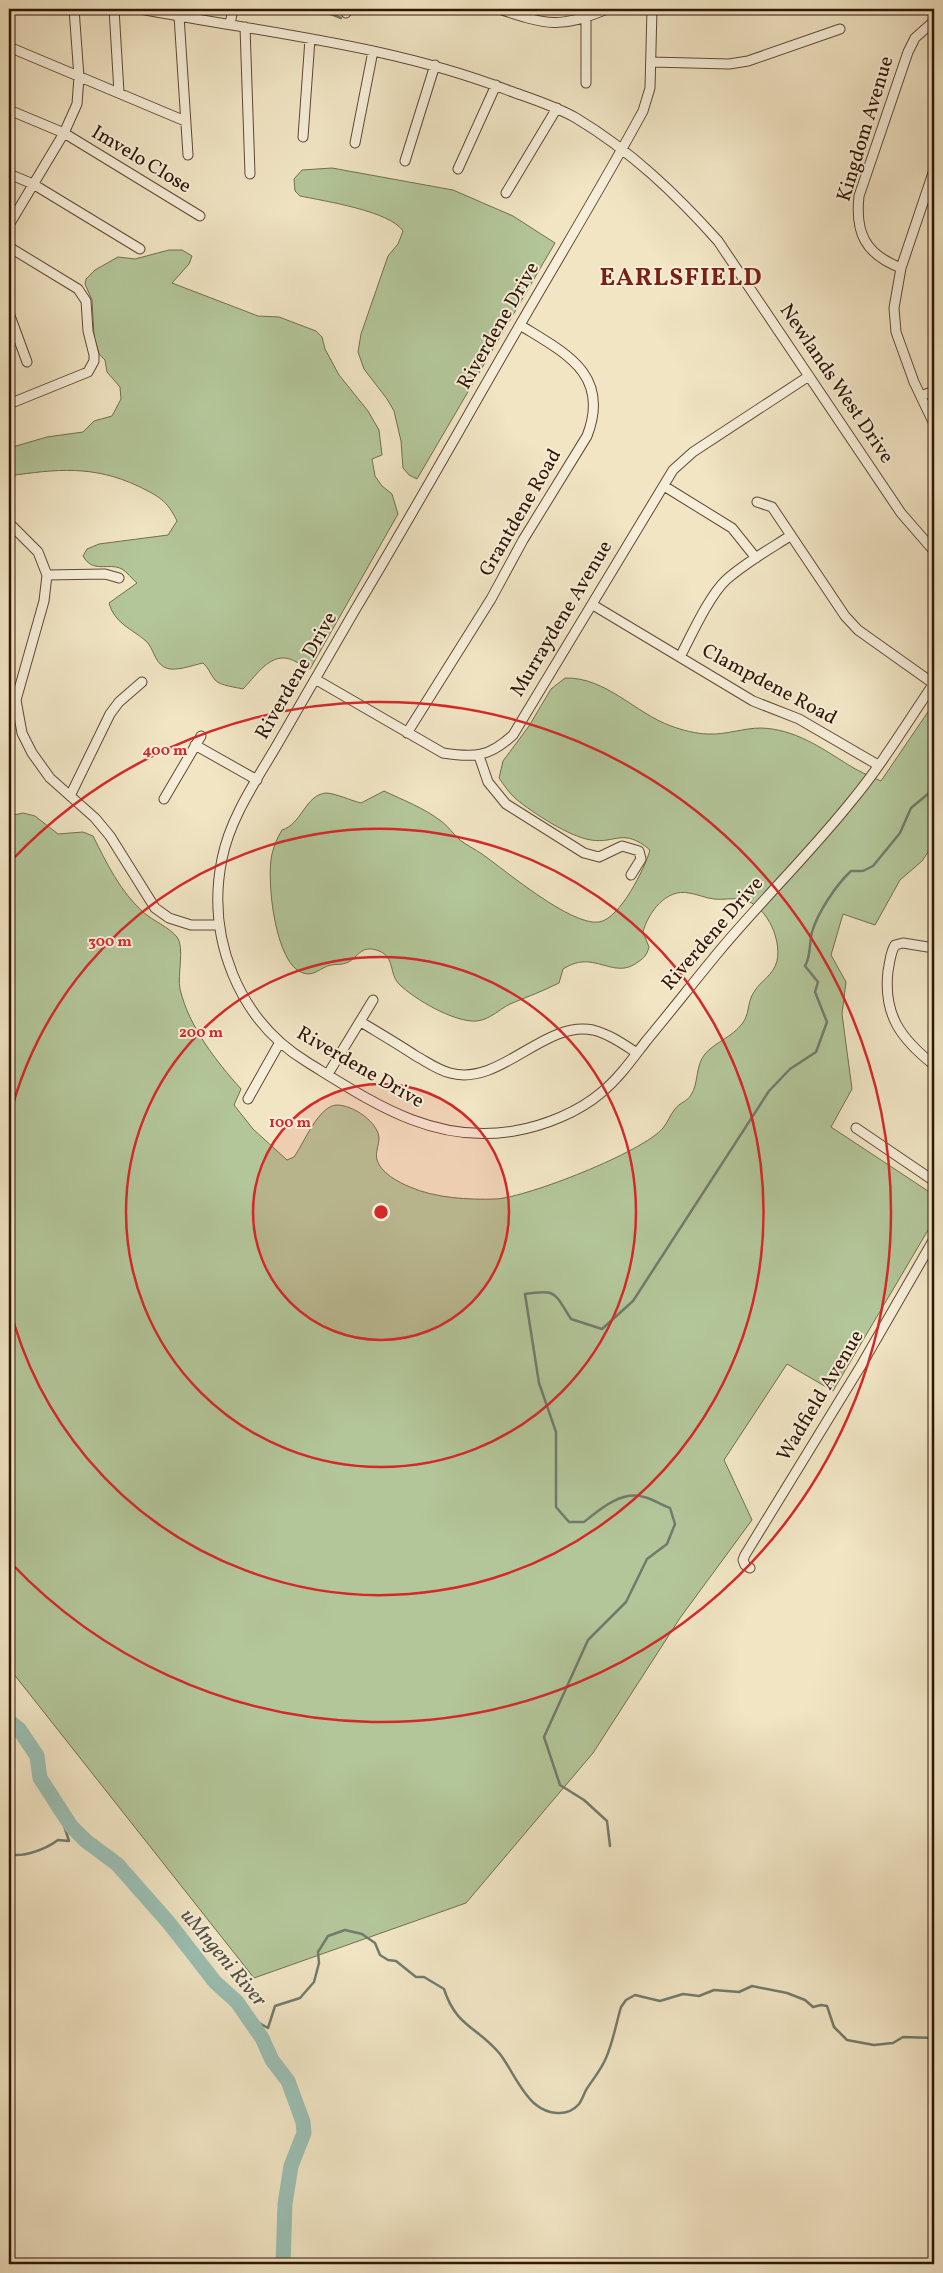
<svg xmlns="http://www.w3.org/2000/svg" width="943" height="2273" font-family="Vollkorn,serif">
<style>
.green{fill:#b3c699;stroke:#726e4e}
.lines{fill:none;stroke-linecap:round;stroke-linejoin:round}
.stream{stroke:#717b6d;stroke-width:2.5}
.river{stroke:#9bbfb3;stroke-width:15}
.street-casing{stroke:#614934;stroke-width:11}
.street{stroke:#f6eed9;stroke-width:9}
.ring{fill:none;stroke:#d62828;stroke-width:2.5}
.labels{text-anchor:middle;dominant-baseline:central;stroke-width:4;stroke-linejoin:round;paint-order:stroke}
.street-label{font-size:20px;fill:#311504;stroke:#f6eed9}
.water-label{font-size:21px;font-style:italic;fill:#565041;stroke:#f6eed9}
.district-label{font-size:25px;font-weight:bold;letter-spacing:1px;fill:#7a1f14;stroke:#f6eed9}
.centre{fill:#d62828;stroke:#f6eed9;stroke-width:2.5}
.ring-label{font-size:15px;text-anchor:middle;font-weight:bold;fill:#d62828;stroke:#f6eed9;stroke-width:4;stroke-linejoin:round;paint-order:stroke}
</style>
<rect width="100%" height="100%" fill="#f1e5c4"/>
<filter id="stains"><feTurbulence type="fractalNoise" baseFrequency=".004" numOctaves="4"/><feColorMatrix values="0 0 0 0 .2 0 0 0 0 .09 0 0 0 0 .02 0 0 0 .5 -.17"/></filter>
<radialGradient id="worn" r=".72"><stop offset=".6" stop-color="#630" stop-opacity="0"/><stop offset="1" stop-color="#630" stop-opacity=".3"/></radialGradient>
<path class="green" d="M332,168L453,190L513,216L555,243L417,479L409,475L403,468L401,441L394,411L387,399L364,369L358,352L361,334L388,256L398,244L403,231C390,211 324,201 300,196L295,191L294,179L302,170Z
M169,250H182L192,256L189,264L172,283L258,316L279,317L316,331L322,337L325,349L339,375L368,411L379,430L382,455L372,459L375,476L382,486L392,494L398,514L310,669C303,666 292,658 284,658C267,657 254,678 243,689C235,687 221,686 215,680C210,674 209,668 203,663C193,665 173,673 164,667C154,661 154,649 146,641C132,629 114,623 109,603L137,583C132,579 127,572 122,569C108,562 93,574 83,556L87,549L99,544L168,535L177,521C167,500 158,496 138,486C93,465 56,469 9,476V448L47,437L83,432L94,421L112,416L121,399L120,387L107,372L105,360L99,354L94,336L92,300L85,284L86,279L95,270L118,257L135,259Z
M565,678C606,677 635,713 671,726C682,730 697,734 708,734C726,735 743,728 761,728C794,729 820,747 847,764C858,771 869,776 881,781L934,703V843L922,861L900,880L875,925L843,914L831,955L846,982L842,1014L852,1089L831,1127L934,1195V1220L833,1391L787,1364L724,1460L752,1520L680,1618L593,1753L466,1903L254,1978L9,1668V816L23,813L35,816L58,834L83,832L93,836C107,864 120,891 143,912C153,921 169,927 177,937C185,947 177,976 180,989C189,1027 216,1061 241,1089L234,1105L253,1129L287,1160L294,1157C304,1143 319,1105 337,1105C353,1105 378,1122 379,1138C379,1145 375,1153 377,1160C381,1173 398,1182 410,1187C435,1198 469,1200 496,1199C528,1197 643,1152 663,1128C668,1122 670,1115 675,1109C679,1103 688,1101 691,1095C699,1083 695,1066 705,1054C714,1043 732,1037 742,1024C750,1014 747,1002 754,992C761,980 773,976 777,961C782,938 765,902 740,899C732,898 723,900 714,899C705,898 697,894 689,893C666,888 648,913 643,932L649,947C647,955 644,958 638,962C621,975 607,964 589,962C579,961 571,964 563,969L559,983C543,991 527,997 510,1004C498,1010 491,1019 477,1021C455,1023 414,999 399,984C389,974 395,957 379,951C360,943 357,960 346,963C341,965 336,964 331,965C321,967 314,977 303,973C275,965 266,879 272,854C274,846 277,838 282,830C302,824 305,795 326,793C335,793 352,801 361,803L384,791C403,800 424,808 441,821C448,826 453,834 460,840C466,845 475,849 482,854C506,871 571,926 599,922C620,919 645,868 650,850C623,827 616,844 591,840C570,837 533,813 516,799C509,793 504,785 499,778L503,761L529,726L551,689Z"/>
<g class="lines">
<path class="stream" d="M318,9L341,18
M610,1846L607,1821L584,1800L560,1785L544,1737L588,1640L626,1602L647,1559L667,1544L675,1524L670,1508C661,1505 653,1499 644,1497C622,1490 600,1509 584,1522H569L556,1507V1432L539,1383L525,1294C558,1289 554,1293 571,1319L602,1329L633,1301L769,1091L790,1069L816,1052L827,1022L815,992L818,982L805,966C811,956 809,944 812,932C818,912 836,885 851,871H863L873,866L900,833L911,808L934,789
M9,1854C23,1858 46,1849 58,1840L69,1841L58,1807
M248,2017L268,2028L275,2006L300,1998L314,1982L319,1963L318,1952L328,1936L345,1930L362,1934L375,1943L380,1955L388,1960L396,1961L416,1977H424L444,1989C456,2027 478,2027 500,2054C512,2070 520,2091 535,2104C547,2114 567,2118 579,2104C582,2100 584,2094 586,2090C593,2079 601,2070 606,2058C613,2042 616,2024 621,2007L626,2000L635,1995L660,2001L683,1994L699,1996L714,1990L739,1992L752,1986L787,1993L805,2000L813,2007L821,2005L827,2006L834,2027L847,2040L874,2045L893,2043L903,2037L934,2038"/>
<path class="river" d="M9,1721L19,1729L37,1756L40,1778L71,1826L86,1841L117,1864L169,1923L215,1982L237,2002L262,2038L272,2060L288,2081L303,2122L304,2133L291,2166L285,2204L283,2264"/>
<defs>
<path id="street" d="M114,9L119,92
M141,9C265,33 392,45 510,91C532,99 555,106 576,118C631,151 676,194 718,241L901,513L934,551
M345,9L346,13
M499,9C548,25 559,29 607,9
M652,9L650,88L643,111C604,183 562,252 521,323C466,418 412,515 355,610C329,655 303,700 277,745C256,781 230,818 222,859C206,937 238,1020 307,1062C372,1102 433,1145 514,1131C544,1126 579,1112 602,1092C620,1077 633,1058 647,1040C672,1010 696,979 721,949C763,899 809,854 850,803C881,766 907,723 934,683
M9,11L14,9
M179,16L188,155
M230,24L233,9
M245,27L250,174
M9,47L185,121
M652,62L729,64L748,61L840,29
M586,83V18
M9,110L64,133L200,216
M303,137L310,39
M355,143L373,51
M405,161L435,65
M458,169L496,85
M934,170L901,268L894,308L896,332L914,382L934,424
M9,174L33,184L140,249
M506,193L557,108
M9,225L64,133L77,104L79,77L74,9
M9,247L78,289L86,301L88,331L94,355V361L88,372L9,404
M901,268C865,254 855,233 859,196L908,52L915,38L934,21
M9,313L27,362
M921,396L934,391
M664,486L732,528L756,558
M757,502L772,507L845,616L858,630L934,684
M9,523L38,552L47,575L44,601L16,700L22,733L32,753L50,778L95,818L110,836L155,908L169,918L191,925H219
M47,575L105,574L119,578
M593,605L753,701L799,719L878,765
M680,657C691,636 709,596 726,580C745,563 768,550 790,536
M315,679L443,753C475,758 489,757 513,735L673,470L693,452L809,376
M407,733L491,599L523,540L587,436C611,374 565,353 520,325
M195,745L257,780
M479,756L488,782L506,804L584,853L599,857L622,846L639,851L641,859L631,875
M70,796L110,714L119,702L142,682
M164,799L201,736
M934,948L903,943L895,945C890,953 890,962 888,971C883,1015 901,1039 934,1065
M361,1022C379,1033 398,1044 416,1056C427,1062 438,1070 450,1073C500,1087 544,1020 593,1030C609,1034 623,1044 637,1053
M328,1074L373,1000
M248,1099L280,1042
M856,1128L934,1181
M750,1568L745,1565L743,1560L745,1555L862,1364L934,1239"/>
</defs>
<use href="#street" class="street-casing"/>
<use href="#street" class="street"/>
</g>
<circle cx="381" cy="1212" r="128" fill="#d62828" fill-opacity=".12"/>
<g class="ring">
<circle cx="381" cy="1212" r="128"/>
<circle cx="381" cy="1212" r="255"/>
<path d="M9 1119A383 383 0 1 1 9 1305"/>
<path d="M11 861A510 510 0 1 1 11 1563"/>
</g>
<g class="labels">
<g class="street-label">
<text transform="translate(866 129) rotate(-73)">Kingdom Avenue</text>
<text transform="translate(141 160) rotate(31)">Imvelo Close</text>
<text transform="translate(499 326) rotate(-60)">Riverdene Drive</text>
<text transform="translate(836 384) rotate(56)">Newlands West Drive</text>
<text transform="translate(521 513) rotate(-60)">Grantdene Road</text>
<text transform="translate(562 619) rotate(-59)">Murraydene Avenue</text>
<text transform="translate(297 676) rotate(-60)">Riverdene Drive</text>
<text transform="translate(769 685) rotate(28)">Clampdene Road</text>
<text transform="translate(713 934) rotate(-49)">Riverdene Drive</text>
<text transform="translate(360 1068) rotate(30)">Riverdene Drive</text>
<text transform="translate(821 1396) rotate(-59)">Wadfield Avenue</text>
</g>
<g class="water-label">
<text transform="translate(223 1958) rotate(50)">uMngeni River</text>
</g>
<g class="district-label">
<text x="681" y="278">EARLSFIELD</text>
</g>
</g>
<circle cx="381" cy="1212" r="8" class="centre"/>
<g class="ring-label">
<text x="165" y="755">400 m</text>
<text x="110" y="946">300 m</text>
<text x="201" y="1037">200 m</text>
<text x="290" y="1127">100 m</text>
</g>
<rect width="943" height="2273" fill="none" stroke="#f1e5c4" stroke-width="30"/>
<rect x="10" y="10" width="923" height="2253" fill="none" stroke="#311504" stroke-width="2.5"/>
<rect x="15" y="15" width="913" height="2243" fill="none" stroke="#311504"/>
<rect width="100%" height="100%" filter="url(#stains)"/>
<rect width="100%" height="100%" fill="url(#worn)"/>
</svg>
